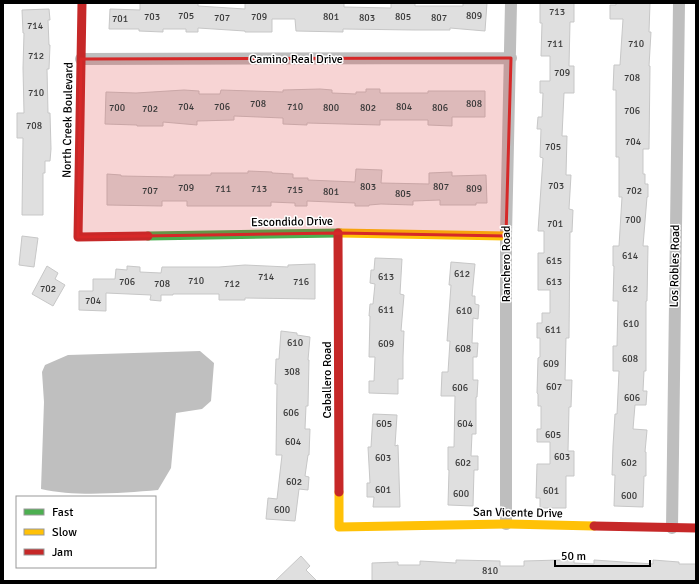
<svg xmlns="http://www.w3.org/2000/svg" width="699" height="584" font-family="Signika,sans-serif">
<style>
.water{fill:#bfbfbf}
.building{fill:#dfdfdf;stroke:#c7c7c7}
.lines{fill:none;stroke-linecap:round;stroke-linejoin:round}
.street{stroke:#bebebe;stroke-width:12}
.fast{stroke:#4caf50;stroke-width:9}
.slow{stroke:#ffc107;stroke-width:9}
.jam{stroke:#c62828;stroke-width:9}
.marked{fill:#d62828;fill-opacity:0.2;stroke:#d62828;stroke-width:3;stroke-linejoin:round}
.labels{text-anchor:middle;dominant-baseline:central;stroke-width:3;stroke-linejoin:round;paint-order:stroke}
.number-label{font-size:10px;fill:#383838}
.street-label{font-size:12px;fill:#000;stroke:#fff}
</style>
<rect width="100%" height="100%" fill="#fff"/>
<path class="water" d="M200,351L214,363L211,401L202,409L176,413L171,468L158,490C122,493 76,497 41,489L44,402L42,372L45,365L68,355Z"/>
<path class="building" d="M140,3H198V6L245,9V3H344V7L391,8V3H415V6H463V3H487L485,31L450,28V30H415L343,29V32L296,31L295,19H272V32H245V31L198,28V32H186V29H163V32L139,31V29H109L110,9L140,10Z
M540,3H574V22H570L569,66H574V93H564L562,136H567L566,175H571L569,209L573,210L572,232H570L569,338H566L565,380H572L571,407H569L568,451H574V476H566V508H540V498H536L537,464H550V442H537V429H541V406H538V394L537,393L538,358L540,357V338H537V323H542V313H550V290H538V253H544V231H538L543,158L540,157L541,129H537L538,117H542L543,93H540V81H550V56H541L542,23H540Z
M616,3H650L649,32H651L649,66H650L649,149H643V174H645V184H648V197H647L643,246H648L647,301H646V371H644L643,391H647L646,405H635L633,429L647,430L645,452H646V476H644L643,507L614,506L615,475H612L613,446L615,414H617L619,371H613V346H617L618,301H613L614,266H613V246H619L622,197H619V157H616V90H613L614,65H620L623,19H610V5H616Z
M49,9L50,20H48L49,45H50L49,69H47L48,113H50L51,149L50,161H45V173H43V215H22L23,138H17V113H24L23,68L24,33H23L22,10Z
M320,89L332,90V93L356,94V92H366V89H380V93H428V91H485V117H452V126L428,125V120H380V125L307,123V125L283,124V118L234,116V120L197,121V125L163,122V126H137V125L105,124L106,92L136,93L184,90L199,91V94H220L221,90L283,92V90Z
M356,169L382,170L381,183L429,184V173L452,172V176L486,175L487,203H476V205H440V200L413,201V205L381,204L369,205V206H355V203L307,201V206H295V203L271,202V206H187V201H162V206L107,205V174L121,175V176L174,177V175H211V173H248V171L272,172V173L293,174V178H308V180L355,182Z
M22,236L38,238L34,267L19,265Z
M375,258L402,259L400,294L404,295L401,331H404L403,357V379H398V394L369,393V381H374L375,357H369L370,316H369L370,304H373L375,284L370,283L371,270H374Z
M451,262L475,264L472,296H475V304L479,305L478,319L473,318L472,343H478L477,357H473V380H478L477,397H476V434H472L471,456H478V470H474L473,506L448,505L449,470H448V447H454L455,396H441L442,372H448L450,341H447L451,285H449Z
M315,264V299L245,298V300H219V294H173V295H161V301L150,300L151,295L106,293V311L79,310V291H93V279H115L116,269L127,270V266L140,267V272L161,273L162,267H219L245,265L288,267V265Z
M47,266L58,273L55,279L65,285L53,306L32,294Z
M281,331L297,333V335L310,337L308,360H309L308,406H306L305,429H310L309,455H308L305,476L309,477L308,490L299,489L295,521L266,519L268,498L277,499L282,455H276L277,384H275L276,359H279Z
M373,414L397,415L395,446L398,445L400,507H373L374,497H367V483H370L368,447H371Z
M301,556L310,566L306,570L317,581H275Z
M456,560L500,561V566H524V561L560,560H574V563L594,564V560L653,564V560L679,562V564H696V581H372V563L398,562V565H420V561L456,563Z"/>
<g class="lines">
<path class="street" d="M81,59L511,58
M506,524V236L511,3
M672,528L679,3"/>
<path class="fast" d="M148,236L340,233"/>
<path class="slow" d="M340,233L506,236
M339,492V527L506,524L594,526"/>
<path class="jam" d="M82,3L78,237L148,236
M338,233L339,492
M594,526L696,528"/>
</g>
<path class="marked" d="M511,58L506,236L338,233L78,237L81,59Z"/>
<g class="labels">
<g class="number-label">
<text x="557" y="12">713</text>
<text x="186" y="16">705</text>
<text x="474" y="16">809</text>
<text x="152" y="17">703</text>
<text x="259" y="17">709</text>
<text x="331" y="17">801</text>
<text x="403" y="17">805</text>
<text x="222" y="18">707</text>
<text x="367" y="18">803</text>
<text x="439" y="18">807</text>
<text x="120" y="19">701</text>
<text x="35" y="26">714</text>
<text x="555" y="44">711</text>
<text x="636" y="44">710</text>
<text x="36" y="56">712</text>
<text x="562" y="73">709</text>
<text x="632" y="78">708</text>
<text x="36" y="93">710</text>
<text x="258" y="104">708</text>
<text x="474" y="104">808</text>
<text x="186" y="107">704</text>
<text x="222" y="107">706</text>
<text x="295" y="107">710</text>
<text x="404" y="107">804</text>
<text x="117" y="108">700</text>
<text x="331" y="108">800</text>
<text x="368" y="108">802</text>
<text x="440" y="108">806</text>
<text x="150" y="109">702</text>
<text x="632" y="111">706</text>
<text x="34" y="126">708</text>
<text x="633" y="142">704</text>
<text x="553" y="147">705</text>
<text x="556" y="186">703</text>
<text x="368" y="187">803</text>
<text x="441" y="187">807</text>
<text x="186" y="188">709</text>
<text x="223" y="189">711</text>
<text x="259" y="189">713</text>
<text x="474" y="189">809</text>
<text x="295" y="190">715</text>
<text x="150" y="191">707</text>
<text x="634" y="191">702</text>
<text x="331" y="192">801</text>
<text x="403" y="194">805</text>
<text x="633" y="220">700</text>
<text x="555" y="224">701</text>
<text x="630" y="256">614</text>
<text x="554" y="261">615</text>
<text x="462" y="274">612</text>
<text x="266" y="277">714</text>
<text x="386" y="277">613</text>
<text x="196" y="281">710</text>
<text x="127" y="282">706</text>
<text x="301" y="282">716</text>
<text x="554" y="282">613</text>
<text x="162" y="284">708</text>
<text x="232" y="284">712</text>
<text x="48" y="289">702</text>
<text x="630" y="289">612</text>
<text x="93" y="301">704</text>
<text x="386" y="310">611</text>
<text x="464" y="311">610</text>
<text x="631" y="324">610</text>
<text x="553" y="330">611</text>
<text x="295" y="343">610</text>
<text x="386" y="344">609</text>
<text x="463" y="349">608</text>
<text x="630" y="359">608</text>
<text x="551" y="364">609</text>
<text x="292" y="372">308</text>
<text x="554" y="387">607</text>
<text x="460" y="388">606</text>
<text x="632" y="398">606</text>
<text x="291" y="413">606</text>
<text x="384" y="424">605</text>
<text x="465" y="424">604</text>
<text x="553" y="435">605</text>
<text x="293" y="442">604</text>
<text x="562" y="457">603</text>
<text x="383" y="458">603</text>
<text x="463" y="463">602</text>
<text x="629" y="463">602</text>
<text x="294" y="482">602</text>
<text x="383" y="490">601</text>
<text x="551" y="491">601</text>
<text x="461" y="494">600</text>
<text x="629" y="496">600</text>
<text x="282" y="510">600</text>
<text x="490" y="571">810</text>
</g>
<g class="street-label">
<text x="296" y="59">Camino Real Drive</text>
<text transform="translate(68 120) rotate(-89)">North Creek Boulevard</text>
<text transform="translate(292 222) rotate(-1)">Escondido Drive</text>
<text transform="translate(506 264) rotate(-90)">Ranchero Road</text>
<text transform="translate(675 266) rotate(-89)">Los Robles Road</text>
<text transform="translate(327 380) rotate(-90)">Caballero Road</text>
<text transform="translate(518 513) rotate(1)">San Vicente Drive</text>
</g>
</g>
<rect width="699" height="584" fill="none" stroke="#000000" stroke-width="8"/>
<rect x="16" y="496" width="140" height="72" fill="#ffffff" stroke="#999999"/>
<rect x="24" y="509" width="20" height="6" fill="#4caf50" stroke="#999999"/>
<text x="52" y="516" font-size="12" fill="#000000">Fast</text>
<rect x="24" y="529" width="20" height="6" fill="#ffc107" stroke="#999999"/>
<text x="52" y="536" font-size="12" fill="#000000">Slow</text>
<rect x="24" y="549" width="20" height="6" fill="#c62828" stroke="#999999"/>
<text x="52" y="556" font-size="12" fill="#000000">Jam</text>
<path d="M555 560v6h95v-6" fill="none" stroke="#000000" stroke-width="2"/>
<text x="561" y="560" font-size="12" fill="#000000" stroke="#ffffff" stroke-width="3" paint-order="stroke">50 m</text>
</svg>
